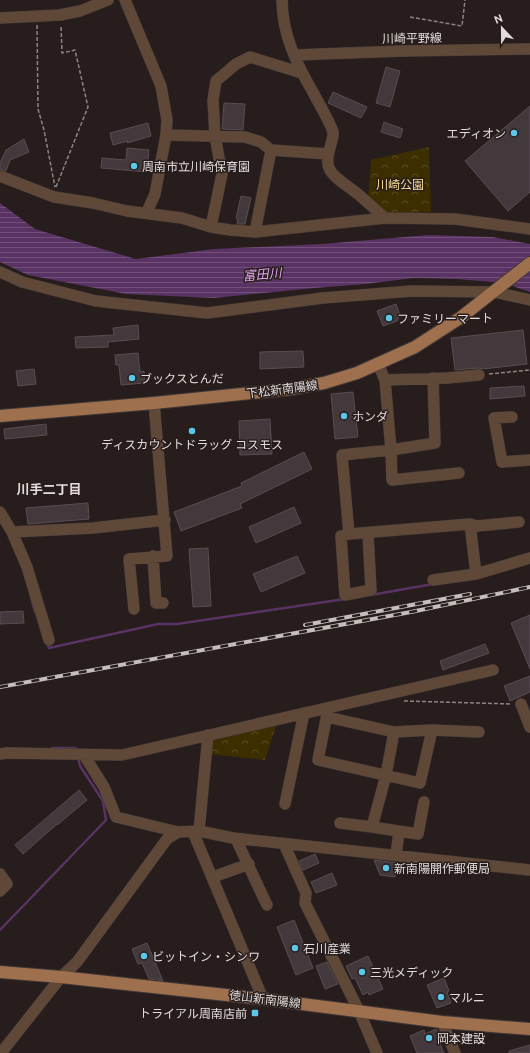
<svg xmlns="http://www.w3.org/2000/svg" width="530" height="1053" font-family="Ubuntu,'Noto Sans JP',sans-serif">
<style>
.park{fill:url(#park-crowns)}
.water{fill:url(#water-rules)}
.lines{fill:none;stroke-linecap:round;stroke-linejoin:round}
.stream{stroke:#593363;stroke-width:2.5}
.building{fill:#43393d;stroke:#584d52}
.minor-casing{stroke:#413837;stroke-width:12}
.major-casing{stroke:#413837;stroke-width:14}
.path{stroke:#8d8483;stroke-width:1.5;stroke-dasharray:4 2;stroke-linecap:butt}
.minor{stroke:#5f4838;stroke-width:11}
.major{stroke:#9e704d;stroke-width:12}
.rail-casing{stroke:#c6bebd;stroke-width:4}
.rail{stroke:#271d1c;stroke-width:2.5;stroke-dasharray:8;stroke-linecap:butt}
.poi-dot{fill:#5dc7e8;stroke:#271d1c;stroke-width:1.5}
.labels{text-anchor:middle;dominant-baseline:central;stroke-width:3;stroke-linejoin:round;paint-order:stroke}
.street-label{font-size:12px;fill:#e2dbda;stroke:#271d1c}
.poi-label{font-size:12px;fill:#e2dbda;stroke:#271d1c;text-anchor:start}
.park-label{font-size:12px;fill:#fade96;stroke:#271d1c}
.water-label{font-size:13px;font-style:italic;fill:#e3a8f2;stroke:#271d1c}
.neighbourhood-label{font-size:13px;font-weight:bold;fill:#e2dbda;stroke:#271d1c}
</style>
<defs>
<pattern id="park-crowns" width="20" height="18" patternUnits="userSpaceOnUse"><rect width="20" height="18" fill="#3d2e00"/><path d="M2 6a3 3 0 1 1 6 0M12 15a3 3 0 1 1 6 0" fill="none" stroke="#594c25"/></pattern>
<pattern id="water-rules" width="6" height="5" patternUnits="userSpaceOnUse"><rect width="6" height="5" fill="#593363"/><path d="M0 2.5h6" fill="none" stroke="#715079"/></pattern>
</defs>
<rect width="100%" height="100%" fill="#271d1c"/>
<path class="park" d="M429,147L431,212L387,213L368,199L371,160Z
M277,723L265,760L209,754L211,737Z"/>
<path class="water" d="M0,203L35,229L136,259L214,249L322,244L428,235L493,237L530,244V292L504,283L457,279L413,278L366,284L315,288L214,298L126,294L28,275L0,262Z"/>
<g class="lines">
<path class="stream" d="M371,595L433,584
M31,598L35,612
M47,643L49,648L158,624H177L345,599
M52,748H76L77,751
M0,930L106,820L103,801L80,766L78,757"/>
</g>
<path class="building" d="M386,67L400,71L390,107L376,103Z
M333,92L367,107L361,118L328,103Z
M224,103L245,104L243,130L222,129Z
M530,106V192L508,211L465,161Z
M384,122L403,129L400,138L381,132Z
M148,123L151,136L127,143L128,141L113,145L110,133Z
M24,139L29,152L10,160L6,171L0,169V163L6,150Z
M127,148L149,150L147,172L101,168L102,158L126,160Z
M241,196L251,198L245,224H237L238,219L236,218Z
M396,304L400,315L397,321L383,326L377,311Z
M138,325L139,339L108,342V347L76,348L75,337L114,335L113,328Z
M523,330L527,364L483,369L478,368L455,370L451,338Z
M303,351L304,367L260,369V352Z
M138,353L140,372L144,371L145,383L121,385L119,365H116L115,355Z
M34,369L36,384L18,386L16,371Z
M524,386L525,396L490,399V388Z
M353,392L358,437L335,439L331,394Z
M270,419L272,454L240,455L239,421Z
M46,424L47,435L5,439L4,429Z
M304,452L312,469L240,504L242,508L181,531L174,512L242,486L241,483Z
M88,503L89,519L28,524L26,508Z
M294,507L301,523L256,543L249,527Z
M208,548L211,606L193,607L189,549Z
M297,556L305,573L261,592L253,574Z
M23,611L24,623L0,624V612Z
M530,615V669L511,623Z
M485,644L489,653L443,670L440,661Z
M530,676V692L510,701L504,686Z
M79,790L87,800L57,825V824L23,854L15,845Z
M315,854L319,863L303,870L299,861Z
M374,860L397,863L395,877L380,875Z
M332,873L337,885L316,893L311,882Z
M294,920L313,968L296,975L277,927Z
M147,943L163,981L149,979L142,963L138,964L132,949Z
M368,956L383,989L369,995L368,992L363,995L355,978L352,979L346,966Z
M327,962L338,984L325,989L316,966Z
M444,978L449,991L447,992L451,1003L437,1008L427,985Z
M436,1029L443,1043L440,1044L444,1053H417L410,1036L424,1030L425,1034Z
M530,1045V1053H509V1051Z"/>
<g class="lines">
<defs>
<path id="minor" d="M125,0L161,86L167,120L166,135L155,194L147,212
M282,0C282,34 297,65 314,94C318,102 331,124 333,132C334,142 324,156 329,168C332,177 351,188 358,194C367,202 376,210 385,218
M0,18L60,15L80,11L108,0
M294,55L403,51L530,49
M166,135L245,137L261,142L271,150L328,154
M0,176L54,197L93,203L127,211L182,218L211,227L230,230L255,232L385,218L455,219L530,229
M211,227L223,169L219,158L215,136L213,100L216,81L236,64L250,57L302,73
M255,232L271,150
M0,272L22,282L96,301L207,313L323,298L412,291L494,292L530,300
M433,378L435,443L391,450L392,480L459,473
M385,380L447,378L479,375
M512,417L494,418L502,462L530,460
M0,512L12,532L27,567L49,640
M470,524L477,526L519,522
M12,532L93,528L165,520
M349,534L342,455L391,450L385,380L378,364
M368,534L371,590L345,595L341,536L349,534L470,524L476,574L530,558
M153,556L156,603H163
M433,580L476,574
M134,609L129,559L167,556L154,403
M521,704L530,727
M328,709L318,760L420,783L432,730
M327,717L394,732L386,775L372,827L418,834L424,802
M394,732L432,730L479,732
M0,754L7,753L122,755L493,670
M84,755L104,787L116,817L178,832
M285,804L304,713
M340,823L372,827
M199,831L208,735
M193,832L263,999
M236,839L267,905
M284,844L306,893L305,903L359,1011L377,1053
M396,855L399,831
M0,874L7,884L0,891
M213,877L249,864
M442,1022L455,1053
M1,1053L61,977L77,962L167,839L178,832L199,831L233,838L530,870"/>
<path id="major" d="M0,416L154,403L291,389L324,383L357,373L415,347L460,318L530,263
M0,972L61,977L263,999L442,1022L530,1029"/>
</defs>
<use href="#minor" class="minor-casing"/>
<use href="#major" class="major-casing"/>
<path class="path" d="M410,17L462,26L465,0
M37,25L38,109L44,130L55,187
M56,187L88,107L75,50L62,53L61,25
M489,374L530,370
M404,701L512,704"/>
<use href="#minor" class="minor"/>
<use href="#major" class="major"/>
<defs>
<path id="rail" d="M305,625L470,594
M0,687L411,612L530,587"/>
</defs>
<use href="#rail" class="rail-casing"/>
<use href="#rail" class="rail"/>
</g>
<g class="poi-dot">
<circle cx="514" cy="133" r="4"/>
<circle cx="134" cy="166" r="4"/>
<circle cx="389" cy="318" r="4"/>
<circle cx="132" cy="378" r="4"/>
<circle cx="344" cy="416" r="4"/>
<circle cx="192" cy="431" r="4"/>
<circle cx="386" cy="868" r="4"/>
<circle cx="295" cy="948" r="4"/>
<circle cx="144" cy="956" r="4"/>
<circle cx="362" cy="972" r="4"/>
<circle cx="441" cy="997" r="4"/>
<rect x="251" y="1009" width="8" height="8" rx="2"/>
<circle cx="429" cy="1038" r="4"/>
</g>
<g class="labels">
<g class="street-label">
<text transform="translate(412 38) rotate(-1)">川崎平野線</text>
<text transform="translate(282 389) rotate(-7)">下松新南陽線</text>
<text transform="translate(265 999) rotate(7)">徳山新南陽線</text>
</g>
<g class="poi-label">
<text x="506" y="133" text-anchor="end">エディオン</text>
<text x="142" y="166">周南市立川崎保育園</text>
<text x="397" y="318">ファミリーマート</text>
<text x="140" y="378">ブックスとんだ</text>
<text x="352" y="416">ホンダ</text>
<text x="192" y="444" text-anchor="middle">ディスカウントドラッグ コスモス</text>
<text x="394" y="868">新南陽開作郵便局</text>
<text x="303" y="948">石川産業</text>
<text x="152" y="956">ビットイン・シンワ</text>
<text x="370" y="972">三光メディック</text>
<text x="449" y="997">マルニ</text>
<text x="247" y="1013" text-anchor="end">トライアル周南店前</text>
<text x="437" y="1038">岡本建設</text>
</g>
<g class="park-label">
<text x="400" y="184">川崎公園</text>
</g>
<g class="water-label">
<text transform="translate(262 274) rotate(-5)">富田川</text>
</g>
<g class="neighbourhood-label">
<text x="49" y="489">川手二丁目</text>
</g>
</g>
<g transform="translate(502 28) rotate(338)" stroke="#271d1c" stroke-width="3" paint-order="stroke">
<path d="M0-3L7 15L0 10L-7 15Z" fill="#e2dbda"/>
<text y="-6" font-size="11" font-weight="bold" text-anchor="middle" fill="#e2dbda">N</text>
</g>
</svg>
